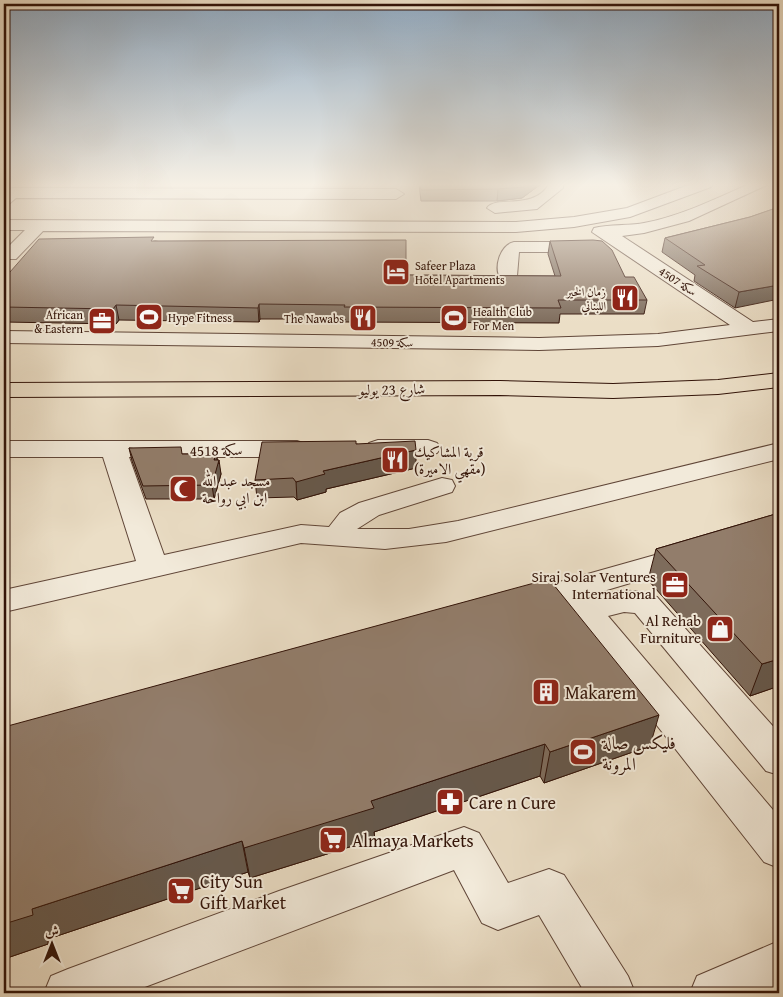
<svg xmlns="http://www.w3.org/2000/svg" width="783" height="997" font-family="'Gentium Book Plus',Amiri,serif">
<style>
.lines{fill:none;stroke-linecap:round;stroke-linejoin:round}
.minor-casing{stroke:#604638;stroke-width:2}
.major-casing{stroke:#321308;stroke-width:2}
.minor{fill:#f2eada;fill-rule:evenodd}
.major{fill:#ebdec6;fill-rule:evenodd}
.wall{fill:#7e6c5c;stroke:#321308}
.shaded-wall{fill:#66584b;stroke:#321308}
.building{fill:#927d6b;stroke:#321308}
.labels{text-anchor:middle;dominant-baseline:central;stroke-width:4;stroke-linejoin:round;paint-order:stroke}
.far-poi-label{font-size:12px;fill:#321308;stroke:#f2eada;text-anchor:start}
.far-street-label{font-size:12px;fill:#321308;stroke:#f2eada}
.street-label{font-size:15px;fill:#321308;stroke:#f2eada}
.poi-label{font-size:15px;fill:#321308;stroke:#f2eada;text-anchor:start}
.near-poi-label{font-size:18px;fill:#321308;stroke:#f2eada;text-anchor:start}
</style>
<rect width="100%" height="100%" fill="#ebdec6"/>
<filter id="stains"><feTurbulence type="fractalNoise" baseFrequency=".004" numOctaves="4"/><feColorMatrix values="0 0 0 0 .2 0 0 0 0 .09 0 0 0 0 .02 0 0 0 .5 -.17"/></filter>
<radialGradient id="worn" r=".72"><stop offset=".6" stop-color="#630" stop-opacity="0"/><stop offset="1" stop-color="#630" stop-opacity=".3"/></radialGradient>
<g class="lines">
<defs>
<path id="minor" d="M549,184H563V188L537,209L495,213L487,208C496,195 534,211 549,184Z
M691,184H713L711,187L630,217L574,227L516,232L43,231L16,259H4V251L25,230H4V220L516,222L574,217L627,208Z
M749,184H769L689,221L644,233L622,236L753,322L779,319V331L658,346L539,350L4,343V331L539,338L658,334L730,325L592,232L594,228C610,224 628,226 644,223C681,216 715,199 749,184Z
M12,188L396,189L404,194L396,199L16,198L9,204L4,206V193Z
M514,242H588L594,243L597,247L594,251L588,252H519L517,276L515,280H501C493,268 500,245 514,242Z
M378,440H428L437,443L441,448L437,453C417,458 389,458 369,453L365,448L369,443Z
M4,441H297L306,444L310,449L306,454L297,457H129L164,555L301,525L329,527L340,513L359,503L442,478L452,480L455,486L452,492L379,515L357,529H409L458,521L779,443V459L446,542L385,549L301,543L4,612V590L136,561L103,457H4Z
M687,546L698,549L702,556L698,563L590,595L592,598C616,590 634,587 657,597L779,733V775L766,771L635,613L624,612L608,616L779,817V868L764,862L561,603L524,614L513,611L508,603L513,595Z
M464,827L479,833L508,883L549,869L564,875L628,976L635,993H585L539,915L498,930L482,923L454,870L129,993H44L51,976L68,969L279,891Z
M779,941V988L767,993H690L697,976Z"/>
<path id="major" d="M779,373V387L718,394L613,398L500,395L4,397V383L500,381L613,384L718,380Z"/>
</defs>
<use href="#minor" class="minor-casing"/>
<use href="#major" class="major-casing"/>
<use href="#minor" class="minor"/>
<use href="#major" class="major"/>
</g>
<path class="wall" d="M419,184H541L522,198L497,201H421Z
M779,207L735,308L694,281L695,275L662,252L665,238L750,217Z
M155,241L406,275L555,276L548,254L550,241L625,277L647,300L644,314H560L559,323L345,322V319H260L259,322L119,320L116,324L4,322V272H10Z
M357,444L416,468L326,489V492L297,500L294,497L257,498L255,480Z
M129,448L182,454H216L221,474L214,499H146L132,461Z
M779,513V686L750,696L648,580L656,549Z
M4,727L650,746L544,783L540,776L374,832L375,839L250,878L248,872L48,939V944L4,959Z"/>
<path class="shaded-wall" d="M527,184H541L522,198L497,201L498,189Z
M779,285V299L735,308L739,292Z
M259,304L260,319L259,322L258,308Z
M116,305L119,320L116,324L113,309Z
M416,450V468L326,489V492L297,500L296,482L323,471Z
M216,454L218,464L219,460L221,474L214,499L212,485L214,460Z
M779,659V686L750,696L762,664Z
M659,715L650,746L544,783L550,752Z
M545,744L540,776L374,832L375,839L250,878L244,848L371,801Z
M242,841L248,872L48,939V944L4,959V924L32,909Z"/>
<path class="building" d="M420,184H527L524,187L498,189L421,190Z
M779,207V285L739,292L697,266L705,265L665,238L750,217Z
M154,237L151,241L406,240V275L561,276L550,241L593,240L602,241L612,250L625,277H634L647,300H558L561,308L344,307L345,305L259,304L258,308L116,305L113,309L4,307V272H10L39,239Z
M356,441V444L415,441L416,450L323,471L325,474L296,482L293,478L255,480L262,442Z
M181,447L182,454H216L214,460H219L212,485L143,486L129,448Z
M779,513V659L762,664L656,549Z
M549,579L659,715L550,752L545,744L371,801L374,808L244,848L242,841L32,909L33,915L4,924V727Z"/>
<linearGradient id="sky" x2="0" y2="1"><stop stop-color="#90a9c0"/><stop offset="0.57" stop-color="#f6f0e5"/><stop offset="1" stop-color="#f6f0e5" stop-opacity="0"/></linearGradient>
<rect width="783" height="324" fill="url(#sky)"/>
<defs>
<symbol id="hotel-square" viewBox="-11 -11 22 22"><rect x="-9" y="-9" width="18" height="18" rx="4" fill="#8f2418" stroke="#f2eada"/><path d="M-6-4.5h1.5V1H6V5H4.5V3h-9V5H-6ZM-4 0a1.8 1.8 0 1 1 3.6 0ZM.5 0V-2.5h3Q6-2.5 6 0Z" fill="#fff"/></symbol>
<symbol id="restaurant-square" viewBox="-11 -11 22 22"><rect x="-9" y="-9" width="18" height="18" rx="4" fill="#8f2418" stroke="#f2eada"/><path d="M-5-6h1v4h1v-4h1v4h1v-4h1v5L-1.5 .5V6h-2V.5L-5-1ZM5-6V6H3V1.5H1.5Q1.5-4 5-6Z" fill="#fff"/></symbol>
<symbol id="stadium-square" viewBox="-11 -11 22 22"><rect x="-9" y="-9" width="18" height="18" rx="4" fill="#8f2418" stroke="#f2eada"/><path d="M0-5a6.5 5 0 1 0 0 10a6.5 5 0 1 0 0-10ZM-3.5-1.8h7v3.6h-7Z" fill="#fff"/></symbol>
<symbol id="office-square" viewBox="-11 -11 22 22"><rect x="-9" y="-9" width="18" height="18" rx="4" fill="#8f2418" stroke="#f2eada"/><path d="M-6-3h4V-5.5h4V-3h4V5H-6ZM-1-4.5V-3h2v-1.5ZM-6 0V1H6V0Z" fill="#fff"/></symbol>
<symbol id="mosque-square" viewBox="-11 -11 22 22"><rect x="-9" y="-9" width="18" height="18" rx="4" fill="#8f2418" stroke="#f2eada"/><path d="M3.5-4.9A6 6 0 1 0 3.5 4.9A5 5 0 1 1 3.5-4.9Z" fill="#fff"/></symbol>
<symbol id="shop-square" viewBox="-11 -11 22 22"><rect x="-9" y="-9" width="18" height="18" rx="4" fill="#8f2418" stroke="#f2eada"/><path d="M-5-2.5h2.3a2.7 3.5 0 0 1 5.4 0H5L5.5 6h-11ZM-1.5-2.5h3a1.5 2.3 0 0 0-3 0Z" fill="#fff"/></symbol>
<symbol id="building-square" viewBox="-11 -11 22 22"><rect x="-9" y="-9" width="18" height="18" rx="4" fill="#8f2418" stroke="#f2eada"/><path d="M-4-6H4V6H1V3H-1V6H-4ZM-2.5-4.3h1.7v1.8h-1.7ZM.8-4.3h1.7v1.8H.8ZM-2.5-1h1.7V.8h-1.7ZM.8-1h1.7V.8H.8Z" fill="#fff"/></symbol>
<symbol id="pharmacy-square" viewBox="-11 -11 22 22"><rect x="-9" y="-9" width="18" height="18" rx="4" fill="#8f2418" stroke="#f2eada"/><path d="M-2-6h4v4h4v4h-4v4h-4v-4h-4v-4h4Z" fill="#fff"/></symbol>
<symbol id="supermarket-square" viewBox="-11 -11 22 22"><rect x="-9" y="-9" width="18" height="18" rx="4" fill="#8f2418" stroke="#f2eada"/><path d="M-6-5.5h2.5l.6 2H6L4.5 2H-2.5L-4.4-4H-6ZM-1.5 3.2a1.3 1.3 0 1 0 .1 0ZM3 3.2a1.3 1.3 0 1 0 .1 0Z" fill="#fff"/></symbol>
</defs>
<g fill-rule="evenodd">
<use href="#hotel-square" x="380" y="256" width="32" height="32"/>
<use href="#restaurant-square" x="609" y="282" width="32" height="32"/>
<use href="#stadium-square" x="133" y="301" width="32" height="32"/>
<use href="#restaurant-square" x="347" y="302" width="32" height="32"/>
<use href="#stadium-square" x="438" y="302" width="32" height="32"/>
<use href="#office-square" x="86" y="305" width="32" height="32"/>
<use href="#restaurant-square" x="379" y="444" width="32" height="32"/>
<use href="#mosque-square" x="167" y="473" width="32" height="32"/>
<use href="#office-square" x="659" y="569" width="32" height="32"/>
<use href="#shop-square" x="704" y="613" width="32" height="32"/>
<use href="#building-square" x="530" y="676" width="32" height="32"/>
<use href="#stadium-square" x="567" y="736" width="32" height="32"/>
<use href="#pharmacy-square" x="434" y="786" width="32" height="32"/>
<use href="#supermarket-square" x="317" y="824" width="32" height="32"/>
<use href="#supermarket-square" x="165" y="875" width="32" height="32"/>
</g>
<g class="labels">
<g class="far-poi-label">
<text x="415" y="265">Safeer Plaza<tspan x="415" dy="14">Hotel Apartments</tspan></text>
<text x="606" y="291" text-anchor="end">زمان الخير<tspan x="606" dy="14">اللبناني</tspan></text>
<text x="473" y="311">Health Club<tspan x="473" dy="14">For Men</tspan></text>
<text x="83" y="314" text-anchor="end">African<tspan x="83" dy="14">&amp; Eastern</tspan></text>
<text x="168" y="317">Hype Fitness</text>
<text x="344" y="318" text-anchor="end">The Nawabs</text>
</g>
<g class="far-street-label">
<text transform="translate(678 281) rotate(33)">سكة 4507</text>
<text transform="translate(392 342) rotate(1)">سكة 4509</text>
</g>
<g class="street-label">
<text transform="translate(392 389) rotate(-1)">شارع 23 يوليو</text>
<text transform="translate(216 450) rotate(-1)">سكة 4518</text>
</g>
<g class="poi-label">
<text x="414" y="451">قرية المشاكيك<tspan x="414" dy="17">(مقهي الاميرة)</tspan></text>
<text x="202" y="480">مسجد عبد الله<tspan x="202" dy="17">ابن ابي رواحة</tspan></text>
<text x="656" y="576" text-anchor="end">Siraj Solar Ventures<tspan x="656" dy="17">International</tspan></text>
<text x="701" y="620" text-anchor="end">Al Rehab<tspan x="701" dy="17">Furniture</tspan></text>
</g>
<g class="near-poi-label">
<text x="565" y="692">Makarem</text>
<text x="602" y="742">فليكس صالة<tspan x="602" dy="21">المرونة</tspan></text>
<text x="469" y="802">Care n Cure</text>
<text x="352" y="840">Almaya Markets</text>
<text x="200" y="881">City Sun<tspan x="200" dy="21">Gift Market</tspan></text>
</g>
</g>
<rect width="783" height="997" fill="none" stroke="#ebdec6" stroke-width="20"/>
<rect x="5" y="5" width="773" height="987" fill="none" stroke="#321308" stroke-width="2.5"/>
<rect x="10" y="10" width="763" height="977" fill="none" stroke="#321308"/>
<g transform="translate(52 944)" stroke="#f2eada" stroke-width="4" paint-order="stroke">
<path d="M0-4L9 19L0 12L-9 19Z" fill="#321308"/>
<text y="-8" font-size="14" font-weight="bold" text-anchor="middle" fill="#321308">ش</text>
</g>
<rect width="100%" height="100%" filter="url(#stains)"/>
<rect width="100%" height="100%" fill="url(#worn)"/>
</svg>
